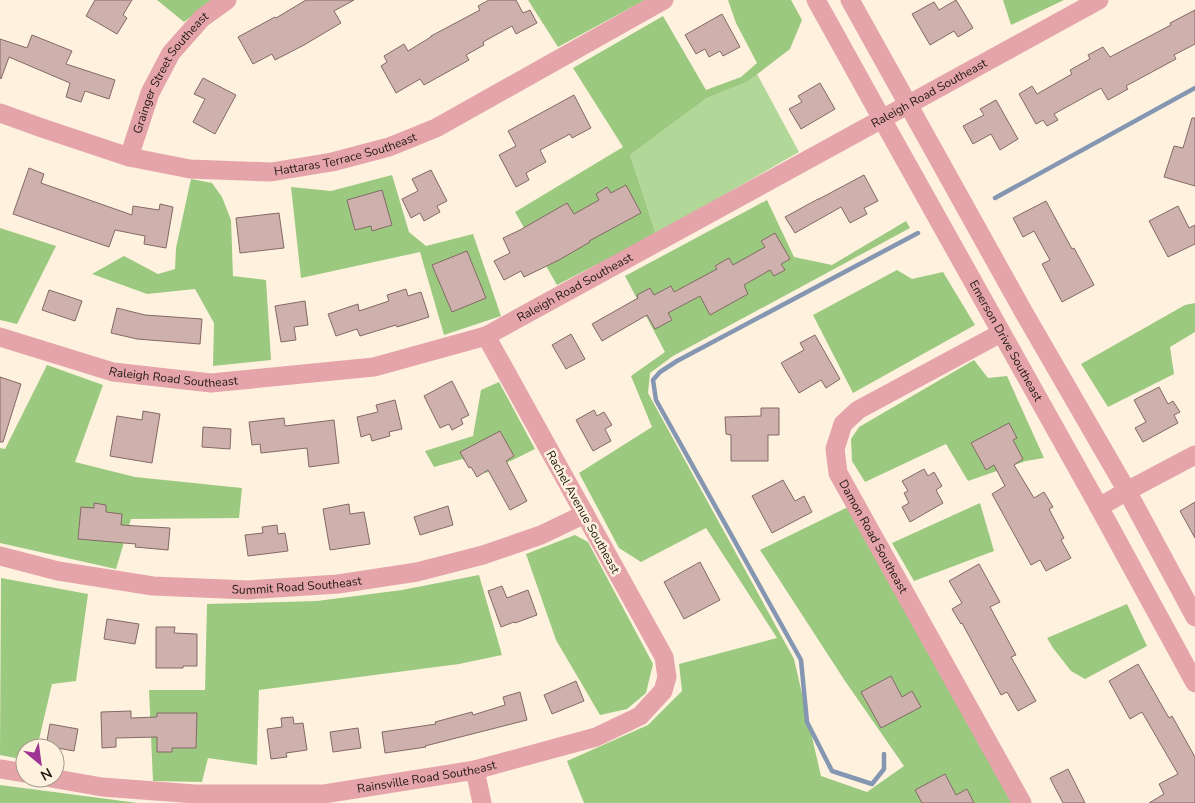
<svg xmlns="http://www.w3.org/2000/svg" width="1195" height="803" font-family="'Nunito Sans',sans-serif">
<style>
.green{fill:#b1d899}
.forest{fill:#9bc97f}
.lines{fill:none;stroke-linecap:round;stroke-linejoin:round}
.stream{stroke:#8496b1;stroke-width:4.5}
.building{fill:#ceb0ac;stroke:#846966}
.minor{stroke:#e5a4aa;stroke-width:19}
.labels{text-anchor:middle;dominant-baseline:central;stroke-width:5;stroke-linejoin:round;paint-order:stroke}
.street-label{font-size:12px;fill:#1f1a11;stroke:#fef1de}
</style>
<rect width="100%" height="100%" fill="#fef1de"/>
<path class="green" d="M757,74L799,152L656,234L630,155L707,98L747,82Z"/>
<path class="forest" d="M157,0H212L184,22Z
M528,0H645L558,47Z
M728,0H791L802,20L790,49L747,82L707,98L630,155L656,234L557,285L515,212L623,147L573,68L663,16L706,90L741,77L757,63L736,23Z
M1003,0H1064L1011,25Z
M392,175L409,232L426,246L473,234L501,316L444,335L420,252L301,278L291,187L331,191Z
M191,179L212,183L222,197L231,220L233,276L266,280L271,360L213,366L214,323L195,289L147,294L92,274L124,256L158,274L175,269L176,248Z
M767,200L794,257L832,265L906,221L910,228L673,356L650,373L648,393L794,659L821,776L867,792L904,766L845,681L760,550L848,507L1015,803H584L567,761L648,725L682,691L679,664L777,638L706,528L641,562L619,548L579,473L652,427L631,376L665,352L625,276Z
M0,228L56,246L17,324L0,320Z
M897,270L912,279L943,272L975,325L853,393L813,315Z
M1195,303V332L1170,347L1174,374L1108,407L1081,364L1185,305Z
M974,360L988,378L1007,376L1044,458L1026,461L968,481L946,444L865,482L852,461L851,439L859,427Z
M47,365L103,385L75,462L135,477L242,488L239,518L131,519L116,569L0,543V448L5,449Z
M499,382L535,449L486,473L462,459L434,467L425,451L473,436L481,390Z
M980,503L994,551L914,581L892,543Z
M575,535L588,542L653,664L646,693L627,709L600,715L556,640L526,554Z
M479,575L502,655L459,664L259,690L257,765L208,758L202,782L153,781L149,690H205L207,604L317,601L402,590Z
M1,578L88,594L76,681L52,684L37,748H25V760L0,755Z
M1127,604L1147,646L1085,679L1071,671L1053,648L1047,638Z
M0,785L138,803H0Z"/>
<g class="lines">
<path class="stream" d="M995,198L1195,88
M884,754V769L872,784L832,771L807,722L801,660L656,400L653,380L660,372L677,361L918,233"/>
</g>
<path class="building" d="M95,0H132L123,15L127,18L117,34L86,16Z
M306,0H354L334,11L341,23L304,45L275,60L272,54L253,64L238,37L275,17L276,18Z
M489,0H516L523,13L530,10L537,23L516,34L512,26L483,42L484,45L466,55L469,60L424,85L420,79L396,93L381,66L387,62L384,56L404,44L408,51L431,37V36L480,10L478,6Z
M956,0L973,28L958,37L954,31L930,45L912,14L934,2L939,10Z
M1195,10V44L1174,55L1176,59L1126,86L1128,89L1108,100L1101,88L1054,114L1058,120L1047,126L1043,120L1036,124L1019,94L1032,86L1037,94L1072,74L1070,70L1090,59L1088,55L1103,47L1110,57L1171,25L1170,23Z
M722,14L740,47L723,56L720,51L709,57L705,49L696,54L685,35Z
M32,35L72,51L66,64L115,80L109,99L85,91L81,102L66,97L70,83L9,57L1,79L0,78V39L27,48Z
M203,78L236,95L215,134L193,122L205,99L194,94Z
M820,83L835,109L801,129L789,109L802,102L798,96Z
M574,95L591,128L572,138L570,134L540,150L546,162L526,173L529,180L516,187L499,155L516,146L508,131Z
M996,100L1018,139L1000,150L991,134L973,144L963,126L984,115L980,109Z
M1192,118H1195V186L1164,177L1174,146L1183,148Z
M29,168L44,174L41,183L132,215L133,206L159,210L160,204L173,207L166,248L144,244L145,236L115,230L109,247L13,214Z
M431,170L447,201L437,206L440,212L424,221L420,213L411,218L402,199L418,191L412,179Z
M864,175L878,201L864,208L867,214L850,223L841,207L795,233L785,217L818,199H819Z
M626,185L641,213L589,241L590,242L559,260L524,277L521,271L504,280L494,261L510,253L503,238L520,230L567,203L574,214L599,200L596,194L607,187L611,193Z
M382,190L392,225L372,231L371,226L355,230L347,200Z
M1046,201L1072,249L1074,248L1094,285L1062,302L1042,264L1050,260L1034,231L1023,237L1013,218Z
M1178,206L1189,228L1195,225V244L1168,257L1149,221Z
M279,213L284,248L240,253L236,218Z
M775,233L790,259L781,264L785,270L774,276L770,270L744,285L748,294L710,315L700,296L668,313L672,320L655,329L647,315L602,341L592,324L638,298L637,295L650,288L654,295L671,286L674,292L717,269L715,266L729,258L733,265L765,247L761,241Z
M467,251L486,298L452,312L432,265Z
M406,289L408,296L421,292L429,317L397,327L396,325L360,336L357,329L336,336L328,314L358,304L359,311L389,301L387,295Z
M49,290L82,301L75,321L42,310Z
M305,301L308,325L294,327L296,340L281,342L275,306Z
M117,308L145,315L202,319L200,344L137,339L111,333Z
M571,334L585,359L566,369L552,345Z
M815,335L840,379L826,388L821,380L799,393L781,363L804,350L800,343Z
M0,377L21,384L3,442H0Z
M452,381L469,415L461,419L463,424L452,430L449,424L440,428L424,396Z
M1159,387L1168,404L1173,401L1180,412L1174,415L1178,423L1143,442L1135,428L1146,422L1134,400Z
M395,400L402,429L389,432L390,436L372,441L370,434L361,437L357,417L378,412L376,405Z
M761,408H779V435H768V461H731V435L726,434L725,417L761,416Z
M594,410L597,416L604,412L612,425L605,429L611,441L593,451L576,420Z
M143,411L160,414L152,463L110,456L117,416L142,420Z
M284,418L285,426L334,420L339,463L309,467L307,448L261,453L260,444L252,445L249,422Z
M1009,423L1017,438L1013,440L1023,459L1014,465L1034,498L1044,492L1053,507L1049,509L1064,538L1061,540L1071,558L1046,571L1040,560L1031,565L992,494L1005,486L994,465L986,470L971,443Z
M203,427L231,429L230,449L202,447Z
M500,431L514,456L506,461L527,501L510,510L488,470L477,477L471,467L469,468L460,452Z
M924,469L928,476L934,472L942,486L936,490L943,503L910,522L902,507L909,503L904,493L908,491L902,481Z
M783,480L795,501L804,496L812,512L772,533L752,496Z
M1195,502V538L1180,511Z
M94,503L106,505V512L122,514L121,525L170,528L168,550L135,547L136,544L78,539L81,507L94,508Z
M349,504L350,514L364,512L370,544L330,550L323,509Z
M448,506L453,525L420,535L414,517Z
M277,525L278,534L285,533L288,551L248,556L245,535L263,533L262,527Z
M700,562L720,600L684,619L664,582Z
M979,564L1000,602L990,607L1016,655L1011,657L1036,701L1018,711L1007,692L1001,695L962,623L961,624L952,609L962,603L949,581Z
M502,586L507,598L528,590L537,615L515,623L514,622L501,627L488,591Z
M107,619L139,624L135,644L104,639Z
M156,627H175L174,633L197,634V666H183V668H156Z
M1138,664L1169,718L1172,716L1195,757V803H1149L1164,794L1159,784L1178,774L1142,712L1130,719L1109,681Z
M891,676L902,697L912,691L921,707L881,728L861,692Z
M576,681L584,701L552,714L544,695Z
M520,692L527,720L425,746L426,747L385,753L382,732L436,724L435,722L472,712L473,715L505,705L503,697Z
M131,711V718L157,717V713H197L196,748H172V752H157V737L116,738V747L102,748L101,712Z
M293,717L294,724L303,723L307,750L286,753L287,757L271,759L267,729L282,727L281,718Z
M50,724L78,729L74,751L46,746Z
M358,728L361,748L333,752L330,732Z
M1068,769L1085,803H1063L1050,778Z
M945,774L956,795L967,789L974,803H922L915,790Z"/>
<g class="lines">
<g class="minor">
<path id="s1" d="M816,0L882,119L1099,507L1195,683"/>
<path d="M850,0L1023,311L1127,491L1195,617"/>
<path id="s2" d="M0,113L42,128L129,157L190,169L271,172L332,162L389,147L436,128L664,0"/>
<path id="s3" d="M129,157L150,93L171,53L202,18L227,0"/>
<path id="s4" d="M1001,333L858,410L843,424L835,449L838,473L1022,803"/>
<path id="s5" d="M0,337L113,372L211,383L374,367L486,336L1099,0"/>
<path d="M1099,507L1127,491L1195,455"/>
<path id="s6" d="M0,556L58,571L153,586L248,590L338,584L417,572L483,555L541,535L585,514"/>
<path d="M0,769L25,773"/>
<path d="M475,770L482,803"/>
<path id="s7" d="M51,778L102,787L195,794H324L475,770L596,737L640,716L663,691L667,677L664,657L486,336"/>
</g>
</g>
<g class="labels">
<g class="street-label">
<text stroke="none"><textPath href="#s3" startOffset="95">Grainger Street Southeast</textPath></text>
<text stroke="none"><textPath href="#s5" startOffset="1002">Raleigh Road Southeast</textPath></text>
<text stroke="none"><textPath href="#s2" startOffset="356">Hattaras Terrace Southeast</textPath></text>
<text stroke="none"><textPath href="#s5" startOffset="598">Raleigh Road Southeast</textPath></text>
<text stroke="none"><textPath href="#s1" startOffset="390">Emerson Drive Southeast</textPath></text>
<text stroke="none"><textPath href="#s5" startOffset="179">Raleigh Road Southeast</textPath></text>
<text transform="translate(583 512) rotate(61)">Rachel Avenue Southeast</text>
<text stroke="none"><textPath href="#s4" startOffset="306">Damon Road Southeast</textPath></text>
<text stroke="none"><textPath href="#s6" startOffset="300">Summit Road Southeast</textPath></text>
<text stroke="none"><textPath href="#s7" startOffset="378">Rainsville Road Southeast</textPath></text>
</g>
</g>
<g transform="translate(40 763) rotate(151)"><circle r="24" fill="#fef1de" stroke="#a59b8c"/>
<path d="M0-4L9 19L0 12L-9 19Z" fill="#9e3394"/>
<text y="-8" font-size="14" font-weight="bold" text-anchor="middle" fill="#1f1a11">N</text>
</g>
</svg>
